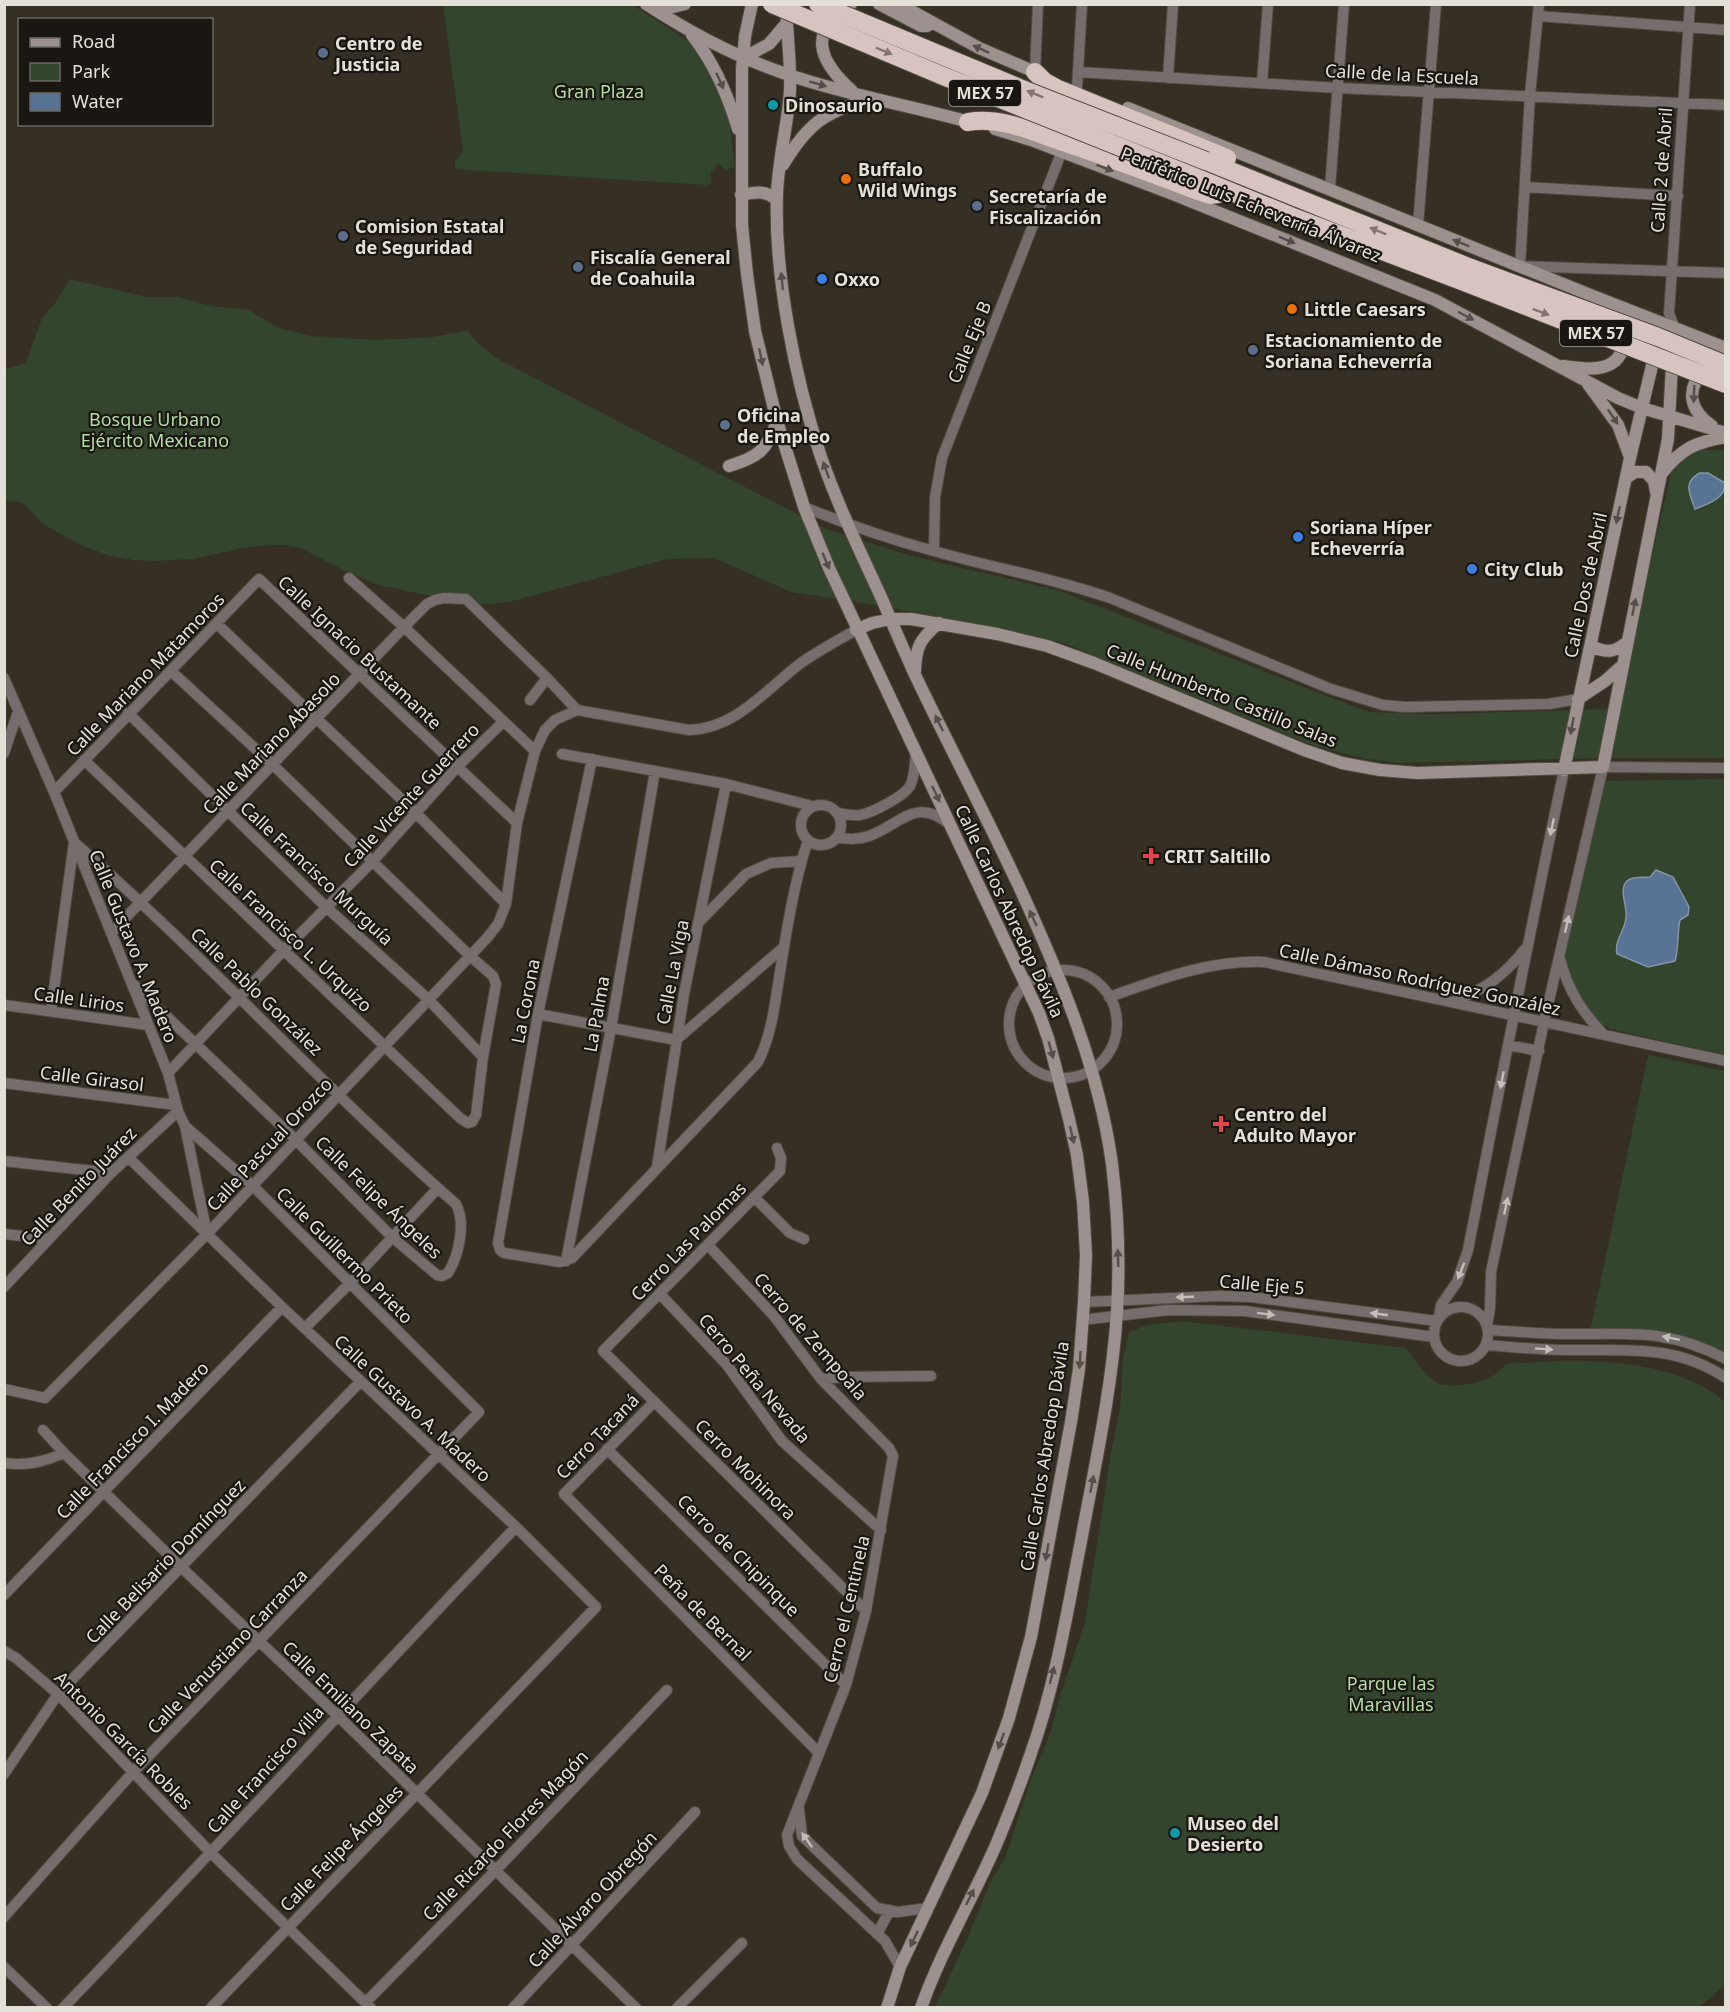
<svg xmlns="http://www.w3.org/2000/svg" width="1730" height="2012" font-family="'Noto Sans',sans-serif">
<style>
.green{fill:#33452c}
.water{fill:#587394;stroke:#8294a8;stroke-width:1.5}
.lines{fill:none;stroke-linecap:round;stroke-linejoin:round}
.street-casing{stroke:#524b40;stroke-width:12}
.secondary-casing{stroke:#524b40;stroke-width:14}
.highway-casing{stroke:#524b40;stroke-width:20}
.street{stroke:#766e6d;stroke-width:10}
.secondary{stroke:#9d918f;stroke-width:12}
.highway{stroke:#d7c4c0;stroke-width:18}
.highway-bridge-casing{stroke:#524b40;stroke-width:20;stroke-linecap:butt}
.highway-bridge{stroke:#d7c4c0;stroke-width:18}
.oneway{fill:#554e4a}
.oneway2{fill:#827672}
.oneway3{fill:#c3beb8}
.service-dot{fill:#5c6f8a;stroke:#1a1712;stroke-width:2}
.culture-dot{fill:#0f9aa8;stroke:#1a1712;stroke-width:2}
.food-dot{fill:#e8710a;stroke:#1a1712;stroke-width:2}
.shop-dot{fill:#3f7fe0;stroke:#1a1712;stroke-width:2}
.health-dot{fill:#e0444e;stroke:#1a1712;stroke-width:2}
.labels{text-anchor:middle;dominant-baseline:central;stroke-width:4.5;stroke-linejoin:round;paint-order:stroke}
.shield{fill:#1a1712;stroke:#a7a49d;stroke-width:1.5}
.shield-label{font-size:16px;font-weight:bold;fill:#e4e0d8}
.poi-label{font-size:18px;font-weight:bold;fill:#e4e0d8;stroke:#1a1712;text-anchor:start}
.street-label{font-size:18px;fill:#e4e0d8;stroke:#1a1712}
.park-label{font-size:18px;fill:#b3dda3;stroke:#1a1712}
</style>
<rect width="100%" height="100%" fill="#362f23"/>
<path class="green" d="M443,5H633L688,41L703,56L726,109L730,126L735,167L725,170L718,164L710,173L712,183L706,185L455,169V162L463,151Z
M70,279L146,297H178L211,306L249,310L279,328L310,336L376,340L432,337L467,331L482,347L498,359L826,529L908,555L1060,591L1355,707L1371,712L1431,714L1617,709L1672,469L1676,461L1700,449L1726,451L1725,758H1614L1398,763L1367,759L1317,747L1061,642L994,627L881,606L791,592L714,558L667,559L509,602L475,605L378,585L341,569L303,549L287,545H271L243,548L193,559L157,561L133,560L107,555L81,545L44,525L23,503L5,500V369L26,363L42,318L55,303Z
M1725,779V1055L1611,1029L1596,1021L1584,1010L1566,968V954L1569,925L1602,781Z
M1648,1055L1725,1071V1357L1701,1345L1590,1332Z
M1182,1321L1406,1348C1414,1359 1427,1379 1440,1384C1454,1388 1482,1383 1494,1375C1499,1372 1503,1366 1508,1364C1518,1362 1530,1363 1540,1362C1596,1358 1682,1363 1725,1402L1726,1985L1699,2007H935L964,1946L990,1883L1006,1856L1031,1779L1050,1734L1060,1696L1085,1622L1111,1453L1120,1408L1123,1358L1129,1332L1147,1325Z"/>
<path class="water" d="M1700,473H1708L1725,483C1726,498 1708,504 1695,509C1690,494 1682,482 1700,473Z
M1656,870L1673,877L1689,907L1688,915L1680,920C1677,934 1679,948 1675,961L1648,967L1617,954C1614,940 1625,931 1626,918C1628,907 1618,890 1627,881C1632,876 1644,878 1650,877Z"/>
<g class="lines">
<defs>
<path id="street" d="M1539,4L1530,95L1520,266L1726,273
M1538,16L1726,30
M1035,72L1038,4
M1078,72L1338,88L1726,105
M1168,78L1173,4
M1262,83L1268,4
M1077,88L1082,4
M1525,187L1678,196
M1330,188L1344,4
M1418,225L1436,4
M1674,327L1669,313L1690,4
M804,507C846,524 889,539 934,551C993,568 1053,578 1110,598L1331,689L1383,705L1405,707L1549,704L1578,699
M934,551L935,497L942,458L1062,151
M349,578L404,627L535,751
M217,624L416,813L506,904
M4,678L54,792L168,1073L178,1111L185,1126L207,1234
M530,700L547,678
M128,713L326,907L428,999L483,1057
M4,753L18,712
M562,754L726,784L812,806
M592,759L538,1014L498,1243L500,1250L504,1253L560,1262L572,1258L758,1062C772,1034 775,1003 780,972C787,928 794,883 808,840
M84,760L460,1118L468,1123L472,1122L476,1115L483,1057L496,984L493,976L470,956L272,764L171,671
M54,792L259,579L517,823
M801 825a20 20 0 1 1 40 0a20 20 0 1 1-40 0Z
M837,813C844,814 853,816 860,815C872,813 907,795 911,784C915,774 915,761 916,751
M836,838C848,839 858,840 869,836C900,825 916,796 949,824
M74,842C206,958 324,1088 456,1204C466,1223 459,1255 448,1273L442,1276L437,1275L392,1237L296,1140L134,985
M698,923L746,874L771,863L801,861
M111,933L404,627L427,604L435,600L444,598L466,599L547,678L577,710
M1560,959C1568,990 1582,1012 1604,1035
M1009 1024a54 54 0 1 1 108 0a54 54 0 1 1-108 0Z
M1109,997C1161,979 1209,960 1264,962L1726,1061
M1452,1002C1485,989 1503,977 1525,949
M4,1005L148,1025
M51,1011L74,842
M538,1014L676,1040L784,947
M1508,1045L1539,1051
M168,1073L283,951L372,862L458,766L503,722
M4,1083L176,1105
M777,1148L781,1158L780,1171L603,1351L866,1611
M128,1157L282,1307L516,1527L596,1607L211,2008
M4,1161L111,1173
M657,1167L684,994L726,784
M754,1197L790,1233L804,1239
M4,1234L49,1239
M708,1245L774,1316L821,1379L889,1448L893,1456L866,1611L846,1685L787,1835L789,1846L797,1859L885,1941L900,1967
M566,1261L611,1028L655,771
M4,1287L111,1173L178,1111
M660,1294L727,1365L782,1441L881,1530
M1084,1302L1219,1296L1251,1297L1437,1321
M1434 1334a27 27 0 1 1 54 0a27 27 0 1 1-54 0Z
M1439,1318L1441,1305L1457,1282L1468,1250C1499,1090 1530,930 1564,770
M1082,1320L1168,1310L1245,1311L1434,1337
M1487,1326L1490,1308L1491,1272L1544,1022L1603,767L1726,768
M305,1328L350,1283L438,1188
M1488,1330C1513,1331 1538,1334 1563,1334C1628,1335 1665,1327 1726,1359
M1486,1345C1512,1347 1539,1350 1565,1350C1623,1351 1674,1343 1726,1378
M821,1379L843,1377L931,1376
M4,1389L45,1398L207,1234L487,938L498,924L506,904L517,823L535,751L545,730L555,720L577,710L689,730C736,729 766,689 801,663C818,651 838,640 856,630
M654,1402L564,1494L819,1753
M43,1430L64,1453L182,1568L337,1715L636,2008
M607,1449L846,1685
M4,1463C27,1466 43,1462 64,1453
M4,1595L282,1307
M4,1651L16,1658L58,1694L211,1853L371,2008
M4,1774L58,1694L361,1381
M799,1809L802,1836L877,1908L898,1912L928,1908
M4,1917L134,1771L479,1412L252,1185L185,1126
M877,1934L890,1910
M4,1967L47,2008
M366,2002L496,1870L667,1690
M63,2008C216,1849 364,1686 516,1527
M513,2008L695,1812
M677,2008L742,1943"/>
<path id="secondary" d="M646,4C692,34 738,58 789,75C850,96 914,106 976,124
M663,4L673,7L685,4
M752,4L745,36L742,69V225L747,274L755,331L777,421L804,507L829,568L1039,1013L1048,1038L1069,1119L1077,1155L1083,1202L1086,1255L1084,1302L1079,1369L1071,1422L1031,1637L1009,1718L982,1793L900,1967L887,2008
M851,4C807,32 818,60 852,91
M879,4L921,26H927L931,23
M899,4L979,48L1042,75
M786,6C787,34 791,62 790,90C788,125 778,159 777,195C774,274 795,378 820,454C837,504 860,551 882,599C893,625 904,651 916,677C951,750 989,821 1023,895C1062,981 1099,1069 1112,1164C1118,1213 1120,1263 1117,1312C1112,1389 1095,1465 1081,1541C1067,1613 1055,1687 1030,1756C1020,1786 1008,1816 996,1845C972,1900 941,1951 921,2008
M692,35C714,63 728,95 738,129
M743,58L769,44L786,24
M1128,108L1593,296L1726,348
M995,129L1031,140L1175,195L1435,300L1618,398L1642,408L1726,433
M783,165C808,123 824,113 870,98
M741,195C755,192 765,190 776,199
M1563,366C1590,370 1621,374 1625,339
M1705,369C1685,389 1689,410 1712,426
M1588,384L1618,425L1630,457
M729,466C759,457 767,450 777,421
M1662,473C1681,449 1695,442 1726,437
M1626,478L1635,472H1646L1654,481L1656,492
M856,630L872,623L891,619H911L997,634L1047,646L1094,663L1304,750L1342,763L1380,770L1417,773L1603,767L1668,439L1674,327
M1591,646C1606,653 1614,653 1627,642
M915,671C916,646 920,639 939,623
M1578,699L1605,681L1623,665
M1564,770L1630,458L1656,349"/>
<path id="highway" d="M1035,72L1045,82L1056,88L1227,158
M968,122C1000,116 1033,132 1063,142C1108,157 1153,174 1198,191L1210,195L1218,194
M1206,161L1471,268
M1200,179L1298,219L1467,283"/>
</defs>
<use href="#street" class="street-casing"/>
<use href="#secondary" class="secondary-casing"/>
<use href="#highway" class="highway-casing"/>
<use href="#street" class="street"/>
<use href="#secondary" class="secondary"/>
<use href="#highway" class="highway"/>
<defs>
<path id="highway-bridge" d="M772,4L943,76L1200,179
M818,4L1027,91L1206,161
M1471,268L1658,337L1726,365
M1467,283L1726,384"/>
</defs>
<use href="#highway-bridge" class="highway-bridge-casing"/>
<use href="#highway-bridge" class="highway-bridge"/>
</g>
<defs><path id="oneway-solid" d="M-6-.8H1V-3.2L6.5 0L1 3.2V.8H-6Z" transform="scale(1.5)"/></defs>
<g class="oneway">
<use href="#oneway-solid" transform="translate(981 49) rotate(-155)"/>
<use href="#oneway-solid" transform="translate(720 81) rotate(65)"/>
<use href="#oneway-solid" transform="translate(818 84) rotate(16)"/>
<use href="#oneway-solid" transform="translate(1105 168) rotate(21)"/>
<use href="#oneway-solid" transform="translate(1287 240) rotate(22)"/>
<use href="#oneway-solid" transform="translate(1461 243) rotate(-158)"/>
<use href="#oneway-solid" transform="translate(782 281) rotate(-96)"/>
<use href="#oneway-solid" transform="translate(1466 316) rotate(28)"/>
<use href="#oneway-solid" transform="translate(761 357) rotate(78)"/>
<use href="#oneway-solid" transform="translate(1694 394) rotate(92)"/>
<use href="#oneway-solid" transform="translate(1613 417) rotate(56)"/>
<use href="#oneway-solid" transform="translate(826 470) rotate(-110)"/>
<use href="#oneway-solid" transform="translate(1618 515) rotate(102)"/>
<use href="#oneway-solid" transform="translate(826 561) rotate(67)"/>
<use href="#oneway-solid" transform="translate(1634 607) rotate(-79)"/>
<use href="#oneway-solid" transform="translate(939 723) rotate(-116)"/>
<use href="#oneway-solid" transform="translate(1572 726) rotate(101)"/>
<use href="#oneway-solid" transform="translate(936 794) rotate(64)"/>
<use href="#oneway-solid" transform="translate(1033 918) rotate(-115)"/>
<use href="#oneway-solid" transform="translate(1051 1050) rotate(75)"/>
<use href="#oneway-solid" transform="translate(1072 1135) rotate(77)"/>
<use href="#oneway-solid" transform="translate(1118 1258) rotate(-92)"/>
<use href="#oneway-solid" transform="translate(1080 1360) rotate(94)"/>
<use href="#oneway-solid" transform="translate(1092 1484) rotate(-79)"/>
<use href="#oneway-solid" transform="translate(1047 1552) rotate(100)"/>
<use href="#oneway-solid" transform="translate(1052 1675) rotate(-76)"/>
<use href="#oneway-solid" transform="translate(1001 1741) rotate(110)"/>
<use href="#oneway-solid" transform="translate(970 1897) rotate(-64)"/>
<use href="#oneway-solid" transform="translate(914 1939) rotate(115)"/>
</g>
<g class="oneway2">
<use href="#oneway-solid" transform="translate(884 51) rotate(23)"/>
<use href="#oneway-solid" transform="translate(1035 94) rotate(-158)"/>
<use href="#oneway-solid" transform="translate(1378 231) rotate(-158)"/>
<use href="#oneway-solid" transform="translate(1541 312) rotate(21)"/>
</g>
<g class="oneway3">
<use href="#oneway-solid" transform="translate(1552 827) rotate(102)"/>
<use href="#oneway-solid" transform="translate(1567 924) rotate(-77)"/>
<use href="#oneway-solid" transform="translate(1502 1080) rotate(101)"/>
<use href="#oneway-solid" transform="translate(1506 1206) rotate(-78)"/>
<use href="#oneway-solid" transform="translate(1461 1271) rotate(111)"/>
<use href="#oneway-solid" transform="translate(1185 1297) rotate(178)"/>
<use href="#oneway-solid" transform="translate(1266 1314) rotate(7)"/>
<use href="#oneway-solid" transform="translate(1379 1314) rotate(-172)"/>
<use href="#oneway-solid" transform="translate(1671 1338) rotate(-168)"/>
<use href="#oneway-solid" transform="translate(1544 1349) rotate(4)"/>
<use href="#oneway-solid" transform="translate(807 1840) rotate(-125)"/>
</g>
<g class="service-dot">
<circle cx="323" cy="53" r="6"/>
<circle cx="977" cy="206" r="6"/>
<circle cx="343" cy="236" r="6"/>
<circle cx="578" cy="267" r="6"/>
<circle cx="1253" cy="350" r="6"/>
<circle cx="725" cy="425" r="6"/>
</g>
<g class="culture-dot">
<circle cx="773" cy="105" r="6"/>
<circle cx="1175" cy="1833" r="6"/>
</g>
<g class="food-dot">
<circle cx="846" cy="179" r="6"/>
<circle cx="1292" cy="309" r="6"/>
</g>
<g class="shop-dot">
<circle cx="822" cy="279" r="6"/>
<circle cx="1298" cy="537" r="6"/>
<circle cx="1472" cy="569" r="6"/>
</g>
<g class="health-dot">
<path d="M1148 847h6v6h6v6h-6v6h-6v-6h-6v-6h6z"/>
<path d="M1218 1115h6v6h6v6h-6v6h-6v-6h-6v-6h6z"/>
</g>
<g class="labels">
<g class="shield">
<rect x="949" y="80" width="72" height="26" rx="4.5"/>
<rect x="1560" y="320" width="72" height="26" rx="4.5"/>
</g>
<g class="shield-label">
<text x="985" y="93">MEX 57</text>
<text x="1596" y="333">MEX 57</text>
</g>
<g class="poi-label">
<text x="335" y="43">Centro de<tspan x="335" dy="21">Justicia</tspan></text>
<text x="785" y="105">Dinosaurio</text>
<text x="858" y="169">Buffalo<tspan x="858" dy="21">Wild Wings</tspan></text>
<text x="989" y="196">Secretaría de<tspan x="989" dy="21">Fiscalización</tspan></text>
<text x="355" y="226">Comision Estatal<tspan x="355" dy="21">de Seguridad</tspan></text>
<text x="590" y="257">Fiscalía General<tspan x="590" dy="21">de Coahuila</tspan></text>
<text x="834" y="279">Oxxo</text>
<text x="1304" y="309">Little Caesars</text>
<text x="1265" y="340">Estacionamiento de<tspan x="1265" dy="21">Soriana Echeverría</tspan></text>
<text x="737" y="415">Oficina<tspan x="737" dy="21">de Empleo</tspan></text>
<text x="1310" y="527">Soriana Híper<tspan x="1310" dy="21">Echeverría</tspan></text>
<text x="1484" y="569">City Club</text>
<text x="1164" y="856">CRIT Saltillo</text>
<text x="1234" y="1114">Centro del<tspan x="1234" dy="21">Adulto Mayor</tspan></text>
<text x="1187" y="1823">Museo del<tspan x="1187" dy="21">Desierto</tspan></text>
</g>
<g class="street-label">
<text transform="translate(1402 74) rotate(3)">Calle de la Escuela</text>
<text transform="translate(1661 170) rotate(-86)">Calle 2 de Abril</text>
<text transform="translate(1251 204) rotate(22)">Periférico Luis Echeverría Álvarez</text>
<text transform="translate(969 342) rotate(-68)">Calle Eje B</text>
<text transform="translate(1585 585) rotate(-78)">Calle Dos de Abril</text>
<text transform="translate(360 652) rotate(43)">Calle Ignacio Bustamante</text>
<text transform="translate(145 674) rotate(-46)">Calle Mariano Matamoros</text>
<text transform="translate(1222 695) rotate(22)">Calle Humberto Castillo Salas</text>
<text transform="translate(271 743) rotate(-46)">Calle Mariano Abasolo</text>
<text transform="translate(411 795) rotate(-47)">Calle Vicente Guerrero</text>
<text transform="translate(317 873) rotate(43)">Calle Francisco Murguía</text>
<text transform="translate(1010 911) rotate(65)">Calle Carlos Abredop Dávila</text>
<text transform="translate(291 935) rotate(43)">Calle Francisco L. Urquizo</text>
<text transform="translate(134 946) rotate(68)">Calle Gustavo A. Madero</text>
<text transform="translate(672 972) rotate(-79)">Calle La Viga</text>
<text transform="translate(1420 979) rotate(12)">Calle Dámaso Rodríguez González</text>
<text transform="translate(257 991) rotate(44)">Calle Pablo González</text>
<text transform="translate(79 999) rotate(8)">Calle Lirios</text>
<text transform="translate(525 1001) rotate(-79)">La Corona</text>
<text transform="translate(596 1014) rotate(-80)">La Palma</text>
<text transform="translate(92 1078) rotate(7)">Calle Girasol</text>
<text transform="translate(269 1144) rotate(-47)">Calle Pascual Orozco</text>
<text transform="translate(78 1186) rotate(-46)">Calle Benito Juárez</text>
<text transform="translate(379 1197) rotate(44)">Calle Felipe Ángeles</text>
<text transform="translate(688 1241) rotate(-46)">Cerro Las Palomas</text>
<text transform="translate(345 1255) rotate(45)">Calle Guillermo Prieto</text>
<text transform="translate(1262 1284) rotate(5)">Calle Eje 5</text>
<text transform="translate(811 1336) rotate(49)">Cerro de Zempoala</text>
<text transform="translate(755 1378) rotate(50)">Cerro Peña Nevada</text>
<text transform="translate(413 1408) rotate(43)">Calle Gustavo A. Madero</text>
<text transform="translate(597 1436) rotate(-46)">Cerro Tacaná</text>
<text transform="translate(132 1440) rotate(-46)">Calle Francisco I. Madero</text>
<text transform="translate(1044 1456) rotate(-81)">Calle Carlos Abredop Dávila</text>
<text transform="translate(746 1469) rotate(45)">Cerro Mohinora</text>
<text transform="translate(739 1555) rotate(45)">Cerro de Chipinque</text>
<text transform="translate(165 1561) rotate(-46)">Calle Belisario Domínguez</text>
<text transform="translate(846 1609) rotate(-77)">Cerro el Centinela</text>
<text transform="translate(703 1612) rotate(45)">Peña de Bernal</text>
<text transform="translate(227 1651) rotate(-46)">Calle Venustiano Carranza</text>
<text transform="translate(351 1707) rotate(44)">Calle Emiliano Zapata</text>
<text transform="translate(124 1740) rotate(45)">Antonio García Robles</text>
<text transform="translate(265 1769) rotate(-48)">Calle Francisco Villa</text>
<text transform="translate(505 1835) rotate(-46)">Calle Ricardo Flores Magón</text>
<text transform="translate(341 1848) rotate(-46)">Calle Felipe Ángeles</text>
<text transform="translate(592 1899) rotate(-47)">Calle Álvaro Obregón</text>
</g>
<g class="park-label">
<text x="599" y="91">Gran Plaza</text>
<text x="155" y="419">Bosque Urbano<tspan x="155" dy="21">Ejército Mexicano</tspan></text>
<text x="1391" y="1683">Parque las<tspan x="1391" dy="21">Maravillas</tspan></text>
</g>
</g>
<rect width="1730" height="2012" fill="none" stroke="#e4e0d8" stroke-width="12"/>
<rect x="18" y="18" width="195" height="108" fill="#1a1712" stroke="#6b6761" stroke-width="1.5"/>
<rect x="30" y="38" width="30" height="9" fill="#9d918f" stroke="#6b6761" stroke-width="1.5"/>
<text x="72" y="48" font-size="18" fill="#e4e0d8">Road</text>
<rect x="30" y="63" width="30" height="18" fill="#33452c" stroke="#6b6761" stroke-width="1.5"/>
<text x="72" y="78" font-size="18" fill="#e4e0d8">Park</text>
<rect x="30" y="93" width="30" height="18" fill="#587394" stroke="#6b6761" stroke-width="1.5"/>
<text x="72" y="108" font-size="18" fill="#e4e0d8">Water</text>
</svg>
